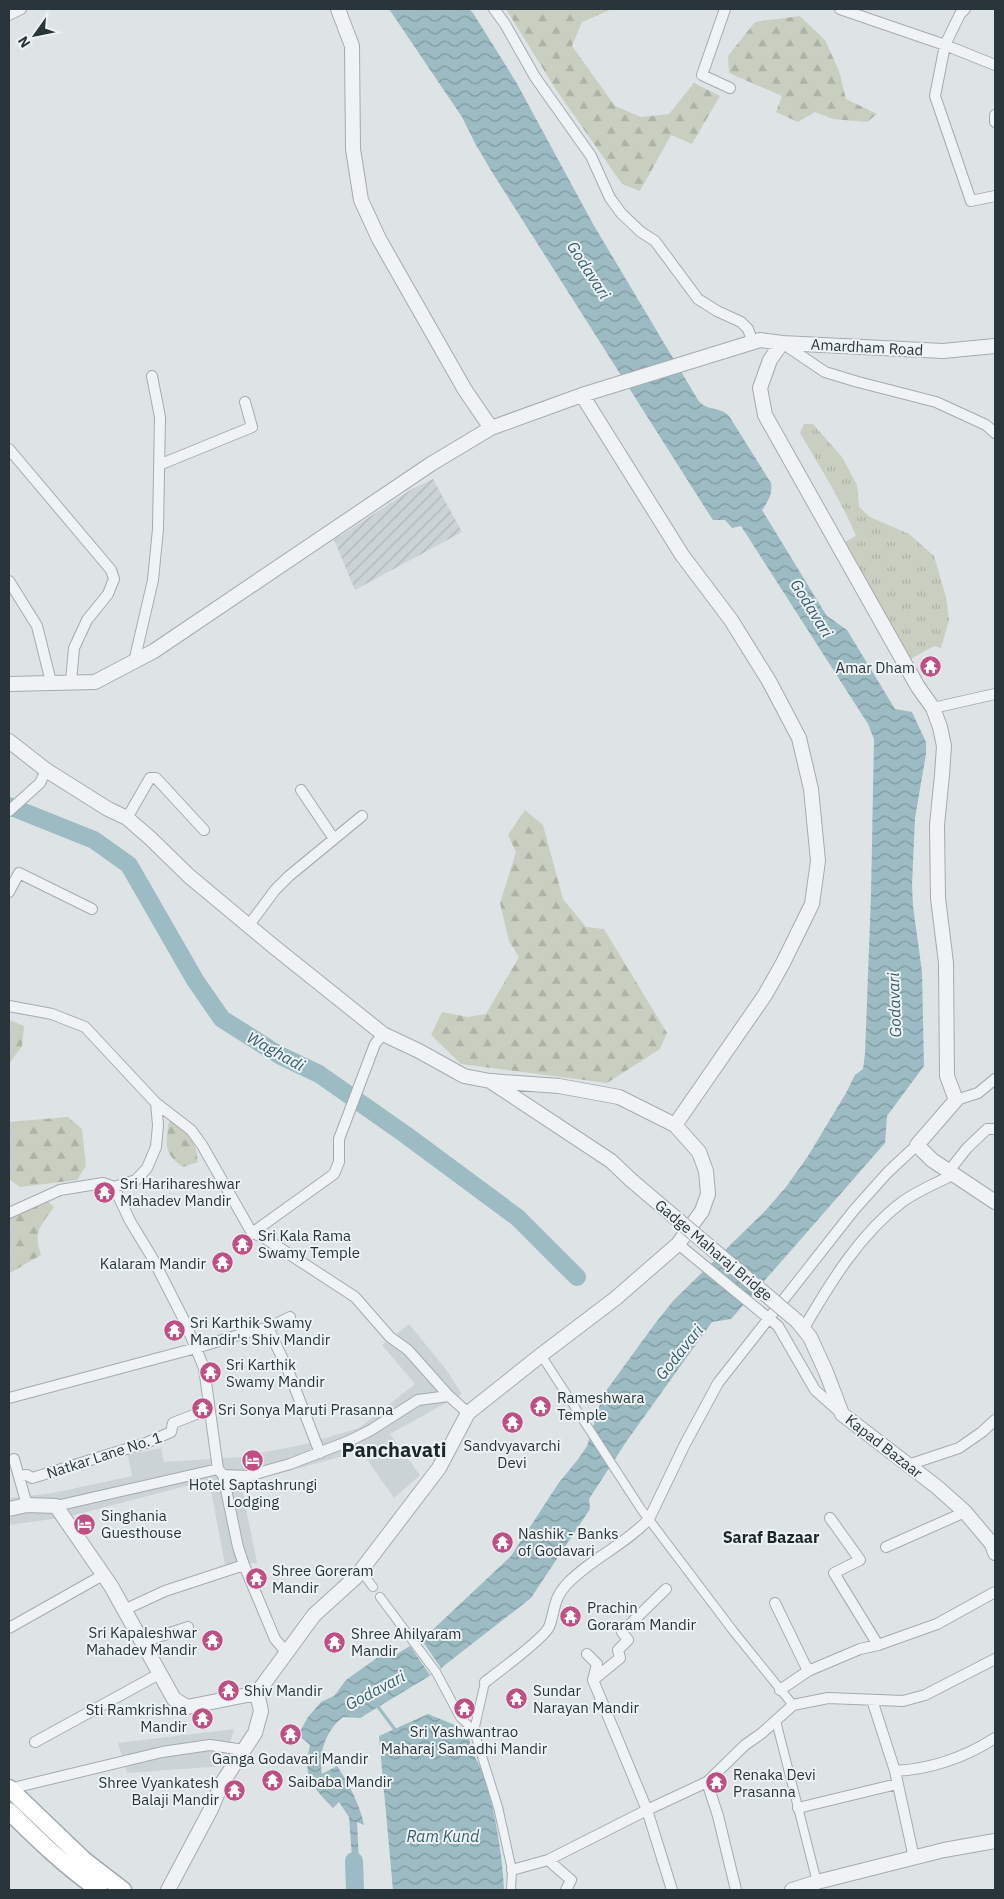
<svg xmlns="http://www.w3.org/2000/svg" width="1004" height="1899" font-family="'IBM Plex Sans',sans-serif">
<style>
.built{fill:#ccd3d7}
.industrial{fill:url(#industrial-furrows)}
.grass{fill:url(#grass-tufts)}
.forest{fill:url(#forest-firs)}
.water{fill:url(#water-waves)}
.pier{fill:#dee3e6}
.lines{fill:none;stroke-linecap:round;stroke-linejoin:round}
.stream{stroke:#9cbbc2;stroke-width:3}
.river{stroke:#9cbbc2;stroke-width:18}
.pedestrian-casing{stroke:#a4abaf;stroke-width:10}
.minor-casing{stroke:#a4abaf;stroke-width:12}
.tertiary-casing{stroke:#a4abaf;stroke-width:16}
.primary-casing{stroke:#9eabb0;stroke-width:19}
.pedestrian{stroke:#f0f3f5;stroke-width:8}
.minor{stroke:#f0f3f5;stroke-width:10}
.tertiary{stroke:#f0f3f5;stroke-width:14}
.primary{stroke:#fff;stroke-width:16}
.tertiary-bridge-casing{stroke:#a4abaf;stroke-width:16;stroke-linecap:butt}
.tertiary-bridge{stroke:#f0f3f5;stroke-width:14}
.labels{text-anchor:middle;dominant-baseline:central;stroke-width:4;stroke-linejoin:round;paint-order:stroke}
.street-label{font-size:15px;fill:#29353b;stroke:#edf2f4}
.poi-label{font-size:15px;fill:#29353b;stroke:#edf2f4;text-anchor:start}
.water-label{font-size:16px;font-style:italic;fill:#375f6a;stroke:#edf2f4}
.neighbourhood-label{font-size:16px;font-weight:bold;fill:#1b262c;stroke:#edf2f4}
.district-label{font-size:20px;font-weight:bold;fill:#1b262c;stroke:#edf2f4}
</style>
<defs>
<pattern id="industrial-furrows" width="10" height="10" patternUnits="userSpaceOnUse" patternTransform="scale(1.25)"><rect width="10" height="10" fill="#ccd3d7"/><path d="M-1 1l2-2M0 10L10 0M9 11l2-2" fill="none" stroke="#afb6b9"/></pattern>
<pattern id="grass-tufts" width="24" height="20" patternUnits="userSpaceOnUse" patternTransform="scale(1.25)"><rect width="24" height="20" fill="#c8cfc0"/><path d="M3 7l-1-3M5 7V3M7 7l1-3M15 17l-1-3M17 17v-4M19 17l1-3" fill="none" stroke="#acb2a6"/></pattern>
<pattern id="forest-firs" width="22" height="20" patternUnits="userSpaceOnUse" patternTransform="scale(1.25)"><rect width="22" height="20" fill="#c8cfc0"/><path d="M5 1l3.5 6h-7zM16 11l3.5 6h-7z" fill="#acb2a6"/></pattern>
<pattern id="water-waves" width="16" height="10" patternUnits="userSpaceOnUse" patternTransform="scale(1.25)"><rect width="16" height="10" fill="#9cbbc2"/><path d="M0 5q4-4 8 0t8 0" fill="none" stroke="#7f999f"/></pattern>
</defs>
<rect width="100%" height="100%" fill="#dee3e6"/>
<path class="built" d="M409,1324L445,1368L462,1394L390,1434L420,1475L394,1498L361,1451L241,1484L257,1563L225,1565L209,1480L67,1517L9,1525V1498L53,1493L132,1476L128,1455L161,1448L164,1462L240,1457L306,1444L359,1428L415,1384L382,1345Z
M234,1729L224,1766L127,1773L118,1743Z"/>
<path class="industrial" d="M433,479L462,532L355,590L334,540L412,489Z"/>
<path class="grass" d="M804,424H813L842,457L857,485L859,507L870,517L909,534L934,556L946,597L949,620L941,648L934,646L907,661L843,543L856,536C841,500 820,467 800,433Z"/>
<path class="forest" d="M506,9H612L582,22L572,46L615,106L641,117L669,114L694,83L720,96L692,144L671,135L640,191L622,184L555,88Z
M800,16L825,40L839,71L846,99L877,114L867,122L833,119L815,112L798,122L776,112L782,96L729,73L728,56L755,22Z
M525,810L543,825L563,899L586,927L604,929L667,1033L660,1049L607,1083L461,1064L431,1035L442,1012L468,1017L486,1014L519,957L509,941L500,903L516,852L508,835Z
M9,1020L24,1026L22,1046L9,1064Z
M68,1117L82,1129L86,1166L77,1180L20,1187L9,1179V1122Z
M169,1121L178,1122C191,1137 196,1142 198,1162L183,1167C163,1154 166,1144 169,1121Z
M45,1199L54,1207C40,1227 33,1231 41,1255L10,1273L9,1218Z"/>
<path class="water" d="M389,9H469L473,13L516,82L593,224L698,400C707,412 720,406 729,416L771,483C773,493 768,502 762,510L820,605L827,616L847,630L895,709L912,712L926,742V754L915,818L912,885L913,906L922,972L924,1066L887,1116L885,1143L731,1319L712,1322L626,1442L589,1499L590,1509L531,1598L436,1672L360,1718L343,1717C326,1730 318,1753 322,1774L337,1766C347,1780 361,1807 364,1825L357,1822L360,1884H354L349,1817L339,1802L333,1808C312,1786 302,1777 310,1745L298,1735L308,1717L321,1702L334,1696L346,1680L384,1653L397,1654L426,1636L511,1556L558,1484L579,1458L587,1446L603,1395L654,1325L673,1301L766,1210L786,1187L808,1156L846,1093L855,1075L863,1069L865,1054L871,896L874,739L868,724L741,526L732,528L725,520H713L709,514L492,172L476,145L462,117Z
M428,1714L467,1730L470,1742L469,1749C491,1772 503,1858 504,1890H393L379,1736Z"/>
<path class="pier" d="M421,1639L441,1668L430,1675L410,1646Z"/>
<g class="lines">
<path class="stream" d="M376,1704L396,1731"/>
<path class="river" d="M9,806L94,840L129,865L195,980L222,1019L279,1055L319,1074L406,1135L518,1218L577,1277
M354,1861L355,1890"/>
<defs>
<path id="pedestrian" d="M541,1355L641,1509L734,1632L793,1705
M361,1571L373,1587
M380,1597L436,1672L460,1717L474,1731
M485,1682L474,1731L498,1807L512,1870L511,1890
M776,1721L817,1882"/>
<path id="minor" d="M494,9L505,24L535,77L591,156L610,198L621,213L641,232L655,241L698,299L717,311L741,322L748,329L753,343
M725,9L702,75L730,88
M840,9L945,45L995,65
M965,9L960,14L945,45L935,96L971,201L995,196
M9,15L21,9
M995,115V122
M782,343L825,372L858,382L936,402L986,425L995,433
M9,449L111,570L114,579L108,594L87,620L74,648L71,681
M159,465L252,427L245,402
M9,581L37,626L51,682
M134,662L153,580L158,529L160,417L152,376
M933,708L995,694
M301,790L334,839
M9,811L40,783L46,770
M127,818L150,778H156L204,830
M9,892L19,873L92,909
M249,925L275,890L289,876L362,816
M9,1006L52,1014L85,1027L156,1103L191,1130L202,1145L252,1233L263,1237L355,1297L390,1337L408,1350L449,1396L468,1413
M956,1100L978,1093L995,1079
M949,1171L967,1148L987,1129H995
M114,1187L130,1221L153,1259L185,1322L204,1368L218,1469
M9,1213L60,1190L103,1183L114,1187L136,1180L147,1168L156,1147L158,1125L156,1103
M252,1233L334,1174L339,1162V1139L375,1044L383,1034
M678,1244L778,1326L815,1390L841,1413
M268,1328L288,1370L320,1453
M804,1328C830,1283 860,1234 902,1202C917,1191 936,1183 953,1175
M9,1398L196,1348L252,1331L268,1328L290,1317
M14,1459L27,1505
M908,1465L959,1448L982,1432L995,1420
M223,1475L248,1476L290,1464L349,1441L371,1430L418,1400L449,1396
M19,1476L27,1475L32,1478L146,1443L171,1432L173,1423L209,1409
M56,1506L218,1469L223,1475L238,1547L244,1565L275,1639L287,1653
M830,1518L860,1560L834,1573L878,1645
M886,1547L965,1512
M775,1603L808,1671
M124,1610L165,1591L244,1565
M9,1628L103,1575
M143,1642L188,1627
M587,1654L597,1664L593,1680L647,1810L707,1782L745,1745L762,1733L793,1705L828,1698L903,1701L925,1695L995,1659
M593,1680L620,1658L618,1650L628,1640L622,1632L666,1589
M485,1682C497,1673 544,1638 549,1627C555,1612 553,1599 566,1585C590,1559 625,1545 649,1519L685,1444L718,1383L854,1210L888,1172L917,1145
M780,1690L808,1671L860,1649L878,1645L937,1624L995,1592
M872,1700L895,1771L914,1858
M35,1742L159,1674
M895,1771C931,1769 964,1758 995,1738
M707,1782L718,1816L736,1890
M9,1789L162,1752L210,1745L244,1750
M798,1808L897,1784
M548,1860L571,1880L566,1890
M512,1870L548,1860L647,1810L672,1890"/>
<path id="tertiary" d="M338,9L352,46L353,149L361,200L379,239L465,390L491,428
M782,343L770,360L760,388L765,415L918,687L933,708L940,727L944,746L942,775L937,825L938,898L946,963L947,1076L956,1100L917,1145L932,1160L995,1202
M9,684L95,682L154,651L431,464L491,428L582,395L760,340L782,343L943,351L995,346
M9,741L46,770L108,809L127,818L150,838L189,876L273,946L383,1034L419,1051L464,1076L490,1081L611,1161L631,1180
M491,1081L559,1086L619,1097L675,1125
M797,1321L810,1337L826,1372L842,1414L937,1487L965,1512L992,1544L995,1553
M9,1509L27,1505L56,1506L111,1586L174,1699L187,1707L257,1693
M168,1890L211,1809L222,1783L255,1733L261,1711L257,1693L314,1615L356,1577L439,1468L468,1413L541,1355L616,1298L678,1244L702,1211L708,1194L706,1171L699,1152L675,1125L765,995L783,963L812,904L818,861L811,789L799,738L769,681L731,620L682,555L582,395
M792,1890L817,1882L944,1850L995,1841"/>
<path id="primary" d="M9,1788L84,1860L123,1890
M9,1811C37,1839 66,1867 99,1890"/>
</defs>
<use href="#pedestrian" class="pedestrian-casing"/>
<use href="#minor" class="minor-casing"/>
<use href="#tertiary" class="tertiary-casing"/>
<use href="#primary" class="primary-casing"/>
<use href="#pedestrian" class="pedestrian"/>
<use href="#minor" class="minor"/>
<use href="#tertiary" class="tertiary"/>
<use href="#primary" class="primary"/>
<defs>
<path id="tertiary-bridge" d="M631,1180L797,1321"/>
</defs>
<use href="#tertiary-bridge" class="tertiary-bridge-casing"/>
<use href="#tertiary-bridge" class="tertiary-bridge"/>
</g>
<defs>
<symbol id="temple-disc" viewBox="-11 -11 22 22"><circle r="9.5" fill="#bf4e84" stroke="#edf2f4"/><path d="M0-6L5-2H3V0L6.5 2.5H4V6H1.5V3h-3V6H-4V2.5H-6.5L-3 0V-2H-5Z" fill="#fff"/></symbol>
<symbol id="hotel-disc" viewBox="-11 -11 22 22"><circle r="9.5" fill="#bf4e84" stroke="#edf2f4"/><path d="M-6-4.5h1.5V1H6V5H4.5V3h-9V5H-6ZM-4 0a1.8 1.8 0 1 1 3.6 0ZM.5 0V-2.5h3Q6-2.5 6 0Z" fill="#fff"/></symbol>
</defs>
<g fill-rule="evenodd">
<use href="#temple-disc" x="918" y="654" width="25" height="25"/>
<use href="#temple-disc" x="92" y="1180" width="25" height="25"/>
<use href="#temple-disc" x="230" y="1232" width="25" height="25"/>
<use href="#temple-disc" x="210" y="1250" width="25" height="25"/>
<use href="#temple-disc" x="162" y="1318" width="25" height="25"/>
<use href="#temple-disc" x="198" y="1360" width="25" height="25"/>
<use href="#temple-disc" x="528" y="1394" width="25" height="25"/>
<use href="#temple-disc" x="190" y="1396" width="25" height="25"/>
<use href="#temple-disc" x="500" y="1410" width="25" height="25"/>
<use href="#hotel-disc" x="240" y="1448" width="25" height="25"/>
<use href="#hotel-disc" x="72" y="1512" width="25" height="25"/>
<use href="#temple-disc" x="490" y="1530" width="25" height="25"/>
<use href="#temple-disc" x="244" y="1566" width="25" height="25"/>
<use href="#temple-disc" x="558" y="1604" width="25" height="25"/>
<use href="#temple-disc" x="200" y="1628" width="25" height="25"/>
<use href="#temple-disc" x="322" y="1630" width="25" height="25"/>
<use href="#temple-disc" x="216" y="1678" width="25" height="25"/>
<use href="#temple-disc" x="504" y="1686" width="25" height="25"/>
<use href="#temple-disc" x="452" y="1696" width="25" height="25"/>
<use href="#temple-disc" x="190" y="1706" width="25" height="25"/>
<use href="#temple-disc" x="278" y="1722" width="25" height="25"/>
<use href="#temple-disc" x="260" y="1768" width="25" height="25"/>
<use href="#temple-disc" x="704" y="1770" width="25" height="25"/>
<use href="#temple-disc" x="222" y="1778" width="25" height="25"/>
</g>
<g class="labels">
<g class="street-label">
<text transform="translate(867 347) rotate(3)">Amardham Road</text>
<text transform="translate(714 1250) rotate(40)">Gadge Maharaj Bridge</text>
<text transform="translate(884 1446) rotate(38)">Kapad Bazaar</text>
<text transform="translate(104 1455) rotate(-18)">Natkar Lane No. 1</text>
</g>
<g class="poi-label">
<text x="915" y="667" text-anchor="end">Amar Dham</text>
<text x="120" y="1183">Sri Harihareshwar<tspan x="120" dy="17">Mahadev Mandir</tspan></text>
<text x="258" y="1235">Sri Kala Rama<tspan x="258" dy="17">Swamy Temple</tspan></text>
<text x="206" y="1263" text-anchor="end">Kalaram Mandir</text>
<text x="190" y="1322">Sri Karthik Swamy<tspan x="190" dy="17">Mandir's Shiv Mandir</tspan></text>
<text x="226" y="1364">Sri Karthik<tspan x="226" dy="17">Swamy Mandir</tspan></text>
<text x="557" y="1397">Rameshwara<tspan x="557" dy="17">Temple</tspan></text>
<text x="218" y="1409">Sri Sonya Maruti Prasanna</text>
<text x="512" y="1445" text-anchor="middle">Sandvyavarchi<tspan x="512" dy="17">Devi</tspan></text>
<text x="253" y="1484" text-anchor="middle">Hotel Saptashrungi<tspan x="253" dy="17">Lodging</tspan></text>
<text x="101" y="1515">Singhania<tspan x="101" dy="17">Guesthouse</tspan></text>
<text x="518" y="1533">Nashik - Banks<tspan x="518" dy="17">of Godavari</tspan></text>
<text x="272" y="1570">Shree Goreram<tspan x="272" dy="17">Mandir</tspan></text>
<text x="587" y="1607">Prachin<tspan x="587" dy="17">Goraram Mandir</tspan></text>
<text x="197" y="1632" text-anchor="end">Sri Kapaleshwar<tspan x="197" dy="17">Mahadev Mandir</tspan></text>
<text x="351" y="1633">Shree Ahilyaram<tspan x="351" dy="17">Mandir</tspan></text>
<text x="244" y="1690">Shiv Mandir</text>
<text x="533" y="1690">Sundar<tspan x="533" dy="17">Narayan Mandir</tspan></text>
<text x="187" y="1709" text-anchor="end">Sti Ramkrishna<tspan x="187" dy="17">Mandir</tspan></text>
<text x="464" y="1731" text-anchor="middle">Sri Yashwantrao<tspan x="464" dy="17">Maharaj Samadhi Mandir</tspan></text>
<text x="290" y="1758" text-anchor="middle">Ganga Godavari Mandir</text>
<text x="733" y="1774">Renaka Devi<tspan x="733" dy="17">Prasanna</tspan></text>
<text x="288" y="1781">Saibaba Mandir</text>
<text x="219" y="1782" text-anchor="end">Shree Vyankatesh<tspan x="219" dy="17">Balaji Mandir</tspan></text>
</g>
<g class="water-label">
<text transform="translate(589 270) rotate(57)">Godavari</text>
<text transform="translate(812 608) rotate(58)">Godavari</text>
<text transform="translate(894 1005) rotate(-92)">Godavari</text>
<text transform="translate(276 1051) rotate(29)">Waghadi</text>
<text transform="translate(679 1352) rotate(-51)">Godavari</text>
<text transform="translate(375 1690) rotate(-28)">Godavari</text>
<text x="443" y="1836">Ram Kund</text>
</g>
<g class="neighbourhood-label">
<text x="771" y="1537">Saraf Bazaar</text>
</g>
<g class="district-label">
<text x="394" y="1449">Panchavati</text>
</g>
</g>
<rect width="1004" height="1899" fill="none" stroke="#29353b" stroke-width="20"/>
<g transform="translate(35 35) rotate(237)" stroke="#edf2f4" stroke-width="4" paint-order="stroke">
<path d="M0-4L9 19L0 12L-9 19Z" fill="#29353b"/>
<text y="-8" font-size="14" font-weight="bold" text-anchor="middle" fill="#29353b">N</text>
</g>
</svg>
